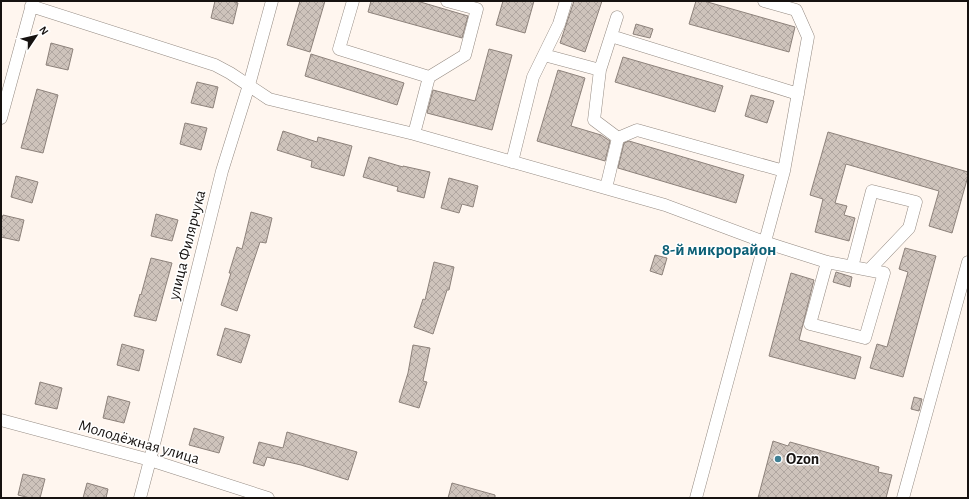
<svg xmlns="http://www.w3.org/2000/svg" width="969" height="499" font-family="'Alegreya Sans',sans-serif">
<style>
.building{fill:url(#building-cross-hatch);stroke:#8d827b}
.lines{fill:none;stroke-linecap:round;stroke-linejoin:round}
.minor-casing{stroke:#958b83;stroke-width:13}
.minor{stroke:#fff;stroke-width:12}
.poi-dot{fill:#408094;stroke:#fff;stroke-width:1.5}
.labels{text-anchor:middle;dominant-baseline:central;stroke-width:3;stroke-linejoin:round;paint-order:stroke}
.street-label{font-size:16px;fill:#161210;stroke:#fff}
.poi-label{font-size:16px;font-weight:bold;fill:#161210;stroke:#fff;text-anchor:start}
.neighbourhood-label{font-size:17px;font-weight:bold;fill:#0d6076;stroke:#fff}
</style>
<defs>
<pattern id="building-cross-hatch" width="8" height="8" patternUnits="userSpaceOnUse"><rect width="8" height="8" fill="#cec3bb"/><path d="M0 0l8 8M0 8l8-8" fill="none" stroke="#b0a6a0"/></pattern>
</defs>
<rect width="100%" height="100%" fill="#fff6ef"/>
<path class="building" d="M215,1H232L238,3L233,24L211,18Z
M300,1H325L310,52L287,45Z
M371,1H417L468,16L462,38L368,12Z
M503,1H534L525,33L496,25Z
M574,1H602L585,52L560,43Z
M696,1H704L795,27L789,52L689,24Z
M636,24L653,29L650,38L633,34Z
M51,43L73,49L68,70L46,65Z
M489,49L512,55L492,130L427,113L433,90L475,101Z
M311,54L404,83L397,105L305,76Z
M623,57L723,86L715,112L615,82Z
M558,70L585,78L571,126L601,135L610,141L605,161L537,141Z
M197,82L218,87L213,108L191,103Z
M37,89L58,95L43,153L21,148Z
M751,95L774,101L767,123L745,116Z
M185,123L207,128L201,150L180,144Z
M283,131L317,142L318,137L352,146L344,176L311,167L312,161L277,150Z
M828,132L968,172V176L952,233L929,226L939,191L846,164L835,203L847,206L844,215L855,218L849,241L815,232L823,199L810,195Z
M629,141L744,175L736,203L618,168L624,143Z
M369,157L403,167V166L430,172L424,198L397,191L398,187L363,177Z
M16,176L38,182L32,203L11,197Z
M449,178L478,186L473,207L462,204L459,213L441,208Z
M251,212L272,218L266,243L260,242L237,311L221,305L231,273H229L237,247L242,249Z
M156,214L178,220L172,241L151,236Z
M3,215L24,220L19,241L1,237V221Z
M905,248L936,256L903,377L870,368L877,344L887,347L908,272L899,269Z
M655,255L667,258L662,275L650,271Z
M151,258L172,263L156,321L134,316L140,294L141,295Z
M434,262L454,267L449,290H447L433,334L414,327L423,299L425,300Z
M836,272L852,277L850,287L833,282Z
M791,273L814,280L799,340L861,357L855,379L769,356Z
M225,328L250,335L241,363L217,355Z
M122,344L144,350L139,371L117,365Z
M413,345L430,348L423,381L427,382L419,408L399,402L408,373Z
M40,382L62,388L57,409L35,404Z
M108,396L130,402L124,423L103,418Z
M914,397L922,399L919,411L911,409Z
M194,428L224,437L219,453L189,445Z
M287,432L357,452L348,480L301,465L267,457L264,466L253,463L259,442L283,448Z
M773,441L788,446L790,442L879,467L878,472L892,475L886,498H758Z
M23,474L45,479L40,498H30L18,495Z
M87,483L108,489L106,498H83Z
M452,483L495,495V498H448Z"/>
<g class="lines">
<defs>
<path id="minor" d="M353,1L339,49L429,77
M31,6L215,65L230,73L269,99L414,134L665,205L764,242L827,262L884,273L865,338L810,324L827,262
M617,17L600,70L594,120L618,138
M611,36L798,94
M544,55L600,70
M1,118L33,1
M414,134L429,77L465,55L477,9L447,1
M512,162L533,77L559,24L566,1
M606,188L618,138L637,130L784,171
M852,267L872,191L916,202L909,228L869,270
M1,420L150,460L268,498
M140,498L150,460L222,171L249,85L272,1
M696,498L784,171L808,37L796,10L764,1
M903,498L968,262"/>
</defs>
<use href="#minor" class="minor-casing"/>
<use href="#minor" class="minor"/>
</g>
<circle class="poi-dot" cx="778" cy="459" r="4"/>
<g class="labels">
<g class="street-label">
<text transform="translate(187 245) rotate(-76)">улица Филярчука</text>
<text transform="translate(139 442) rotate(16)">Молодёжная улица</text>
</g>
<g class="poi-label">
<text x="786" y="459">Ozon</text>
</g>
<g class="neighbourhood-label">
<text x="719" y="249">8-й микрорайон</text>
</g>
</g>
<rect width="969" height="499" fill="none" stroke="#161210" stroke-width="4"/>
<g transform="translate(36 36) rotate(55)" stroke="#ffffff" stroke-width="3" paint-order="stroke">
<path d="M0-3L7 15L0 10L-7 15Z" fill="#161210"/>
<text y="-6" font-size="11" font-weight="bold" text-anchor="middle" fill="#161210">N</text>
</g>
</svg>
